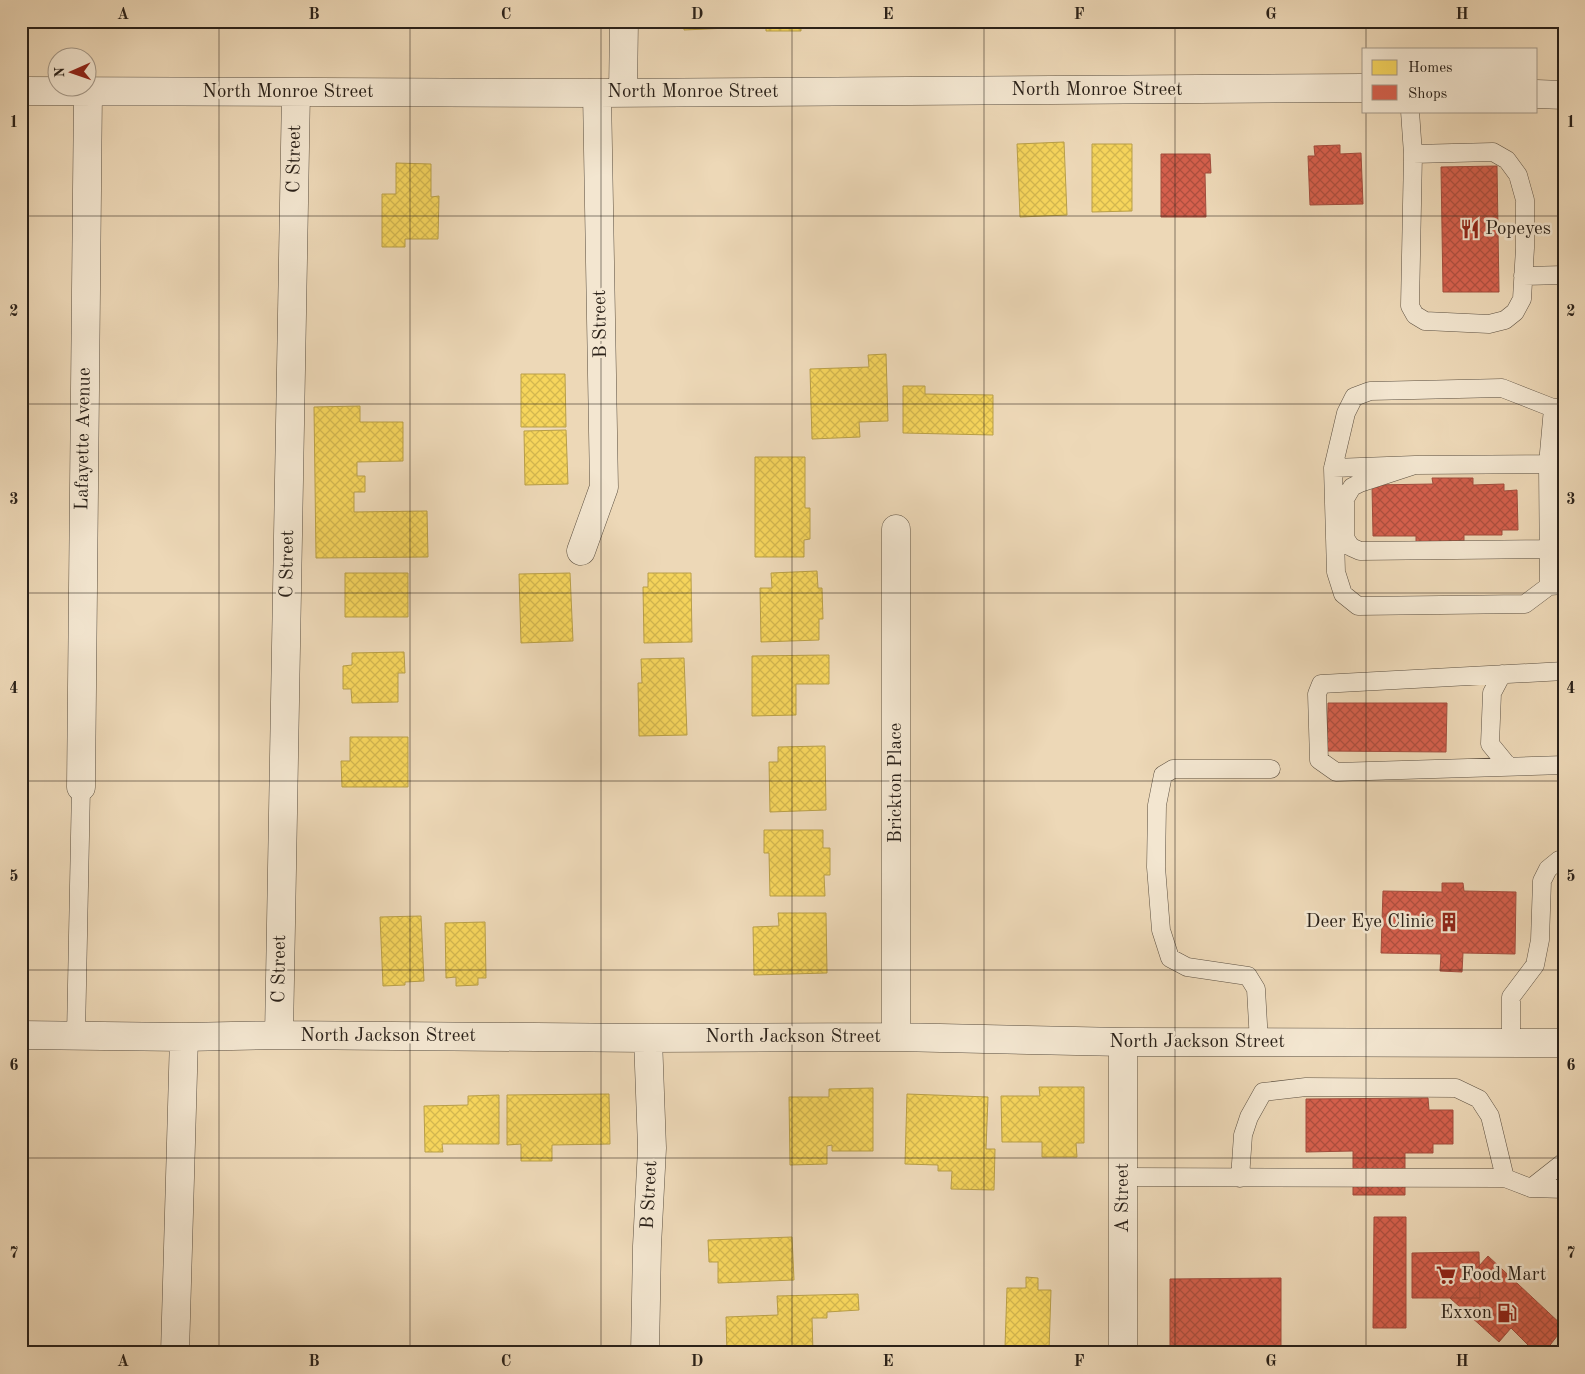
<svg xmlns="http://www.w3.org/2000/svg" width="1585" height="1374" font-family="'Old Standard TT',serif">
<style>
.homes{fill:url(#homes-cross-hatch);stroke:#b99f48}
.shops{fill:url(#shops-cross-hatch);stroke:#a24d3d}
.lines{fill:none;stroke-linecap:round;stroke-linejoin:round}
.service-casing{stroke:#5b4f40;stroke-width:19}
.minor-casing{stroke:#5b4f40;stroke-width:29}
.service{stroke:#f3e6d0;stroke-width:18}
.minor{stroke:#f3e6d0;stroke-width:28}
.grid{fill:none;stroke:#2a2119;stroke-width:1;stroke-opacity:0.55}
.labels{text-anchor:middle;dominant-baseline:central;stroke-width:5;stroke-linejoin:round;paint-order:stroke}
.street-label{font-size:19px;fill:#2a2119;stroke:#f3e6d0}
.poi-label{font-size:19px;fill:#2a2119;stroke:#f3e6d0;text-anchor:start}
.neatline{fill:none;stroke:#2a2119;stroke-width:2}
.grid-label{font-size:16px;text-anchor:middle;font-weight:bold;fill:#2a2119}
</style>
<defs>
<pattern id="homes-cross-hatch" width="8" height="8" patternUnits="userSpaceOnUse" patternTransform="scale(1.25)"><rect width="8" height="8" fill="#f6d55c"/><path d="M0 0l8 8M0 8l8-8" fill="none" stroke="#d3b74f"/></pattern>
<pattern id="shops-cross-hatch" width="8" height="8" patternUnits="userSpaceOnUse" patternTransform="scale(1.25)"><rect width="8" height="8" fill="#d6604d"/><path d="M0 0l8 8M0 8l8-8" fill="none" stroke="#ae4f3f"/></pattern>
</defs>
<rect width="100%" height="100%" fill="#edd8b7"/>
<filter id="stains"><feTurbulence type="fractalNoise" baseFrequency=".004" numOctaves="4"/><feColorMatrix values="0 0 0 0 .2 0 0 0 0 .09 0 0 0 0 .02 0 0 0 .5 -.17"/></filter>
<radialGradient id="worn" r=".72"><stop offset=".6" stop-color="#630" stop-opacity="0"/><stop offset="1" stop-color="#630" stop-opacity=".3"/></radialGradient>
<path class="homes" d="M684,21H728V28L684,30Z
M759,21H801V31H766V27H759Z
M1325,21H1351V24L1325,25Z
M1064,142L1067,215L1020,217L1017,144Z
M1092,144H1132V211L1092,212Z
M396,163L431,164V197L439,196L438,239H405V247H382V194H396Z
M886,354L888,421L859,422L860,437L812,439L810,369L869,367L868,355Z
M521,374H565L566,427H521Z
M903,386H925V394L993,395V435L903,433Z
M360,406V422H403V461L357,462V476H365V492H354V512L427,511L428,557L316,558L314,407Z
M566,430L568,484L525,485L524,431Z
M755,457H805V508H810V539L804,540V557H755Z
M817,571L818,588H822L823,619H819V640L761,642L760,588H772L771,573Z
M345,573H408V617H345Z
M570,573L573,641L521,643L519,574Z
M648,573H691L692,642L644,643L643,587H648Z
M404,652L405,673H398V702L352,703L351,689H343V666L352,665V653Z
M829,655V684H796V715L752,716V656Z
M684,658L687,735L639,736L638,683H642L641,659Z
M350,737H408V787H342L341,761H350Z
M825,746L826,810L770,812L769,762H778V747Z
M764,830H823V848H830V875H824L825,896H770L769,853H764Z
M778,913H826L827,973L754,975L753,927L779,926Z
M421,916L424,981L405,982V985L383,986L380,917Z
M485,922L486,978H478V985L456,986V977L446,978L445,923Z
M1039,1087H1084V1143H1076L1077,1157H1042V1142H1002L1001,1096H1040Z
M873,1088V1151H832V1145L827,1146V1164L790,1165L789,1097H829V1089Z
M609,1094L610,1144L552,1145V1161H521V1144L507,1145V1095Z
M907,1094L988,1097L986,1149H995L994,1190L951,1189L952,1171H938V1165L905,1164Z
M499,1095V1144H442L443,1152H425L424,1106L468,1105V1096Z
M792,1237L794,1280L718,1283V1262H709L708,1240Z
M1026,1277L1038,1278V1290H1051L1049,1351H1038V1348L1005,1347L1007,1288H1026Z
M858,1294L859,1310L827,1312V1318H812L813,1353H727L726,1317L778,1315L777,1296Z"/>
<path class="shops" d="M1340,145V154L1361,153L1363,204L1310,205L1308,156H1315L1314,146Z
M1161,154H1210L1211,173H1205L1206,217H1161Z
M1497,166L1499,292H1443L1441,167Z
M1432,478H1473V485L1504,484V491L1517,490L1518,530H1502V535H1464V541L1416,542V536H1373L1372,485L1433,484Z
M1328,703H1447L1446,752L1327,751Z
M1442,883H1463L1464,891L1516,892L1515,954L1463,953L1462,972L1440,971L1441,954L1381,953L1383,891L1442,892Z
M1428,1098L1429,1110H1453V1144H1433V1153H1405V1195H1353V1151L1306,1152V1099Z
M1374,1217H1406V1328H1373Z
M1479,1252L1480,1298H1412V1253Z
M1488,1256L1564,1327L1544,1353H1536L1511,1328L1499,1342L1450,1298Z
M1281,1278V1352H1170V1279Z"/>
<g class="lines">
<defs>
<path id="service" d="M1410,111L1413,154L1410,306L1415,315L1425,321L1489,324L1505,320L1515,312L1522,299L1525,248V200L1518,175L1507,160L1493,152L1413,154
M1523,276L1564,275
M1564,408H1553L1502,388L1370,391L1354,397L1346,413L1333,468L1336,572L1343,594L1358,606L1525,604L1549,586L1564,585
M1548,464L1549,586
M1415,465L1360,483L1352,487L1345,499V538L1351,547L1360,551L1549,549
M1333,468L1415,465L1548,464L1553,408
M1564,671L1321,684L1317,694L1319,760L1336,772L1564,765
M1502,674L1492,693L1490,744L1508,766
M76,1035L81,787
M1511,1041V997L1535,965L1540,940L1542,881L1548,869L1559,860H1564
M1259,1042L1256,989L1248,976L1187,967L1170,958L1161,930L1156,867L1157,805L1163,775L1173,769H1271
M1123,1177L1505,1178
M1240,1178L1243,1135L1249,1117L1263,1092L1306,1087L1456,1088L1479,1099L1490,1116L1505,1178L1531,1188L1564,1189
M1531,1188L1564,1162"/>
<path id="minor" d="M21,91L597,93L1364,88
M623,93L624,21
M1536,94L1564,95
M581,551L604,487L597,93
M81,787L88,91
M21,1035L184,1037L279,1035L648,1038L896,1037L1123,1042L1564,1043
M279,1035L296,92
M896,1037V529
M1123,1042V1353
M175,1353L184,1037
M645,1353L647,1246L652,1148L648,1038"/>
</defs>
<use href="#service" class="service-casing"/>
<use href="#minor" class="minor-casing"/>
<use href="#service" class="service"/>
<use href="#minor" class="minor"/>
</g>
<path class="grid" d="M219,21V1353M410,21V1353M601,21V1353M792,21V1353M984,21V1353M1175,21V1353M1366,21V49M1366,111V1353M21,216H1564M21,404H1564M21,593H1564M21,781H1564M21,970H1564M21,1158H1564"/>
<defs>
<symbol id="restaurant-bare" viewBox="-9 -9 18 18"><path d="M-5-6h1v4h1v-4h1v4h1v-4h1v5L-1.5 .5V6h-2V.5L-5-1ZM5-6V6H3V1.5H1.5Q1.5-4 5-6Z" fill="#8f2418" stroke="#f3e6d0" stroke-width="2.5" paint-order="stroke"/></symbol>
<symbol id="building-bare" viewBox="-9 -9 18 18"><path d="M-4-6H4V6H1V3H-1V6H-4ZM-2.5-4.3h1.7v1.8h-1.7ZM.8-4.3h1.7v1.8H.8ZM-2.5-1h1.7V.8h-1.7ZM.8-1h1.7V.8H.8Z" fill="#8f2418" stroke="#f3e6d0" stroke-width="2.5" paint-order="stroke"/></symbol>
<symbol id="supermarket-bare" viewBox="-9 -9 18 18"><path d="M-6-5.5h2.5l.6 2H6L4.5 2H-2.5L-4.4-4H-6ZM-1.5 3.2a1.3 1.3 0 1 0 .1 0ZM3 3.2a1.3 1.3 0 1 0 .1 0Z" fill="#8f2418" stroke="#f3e6d0" stroke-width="2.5" paint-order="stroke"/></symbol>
<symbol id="fuel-bare" viewBox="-9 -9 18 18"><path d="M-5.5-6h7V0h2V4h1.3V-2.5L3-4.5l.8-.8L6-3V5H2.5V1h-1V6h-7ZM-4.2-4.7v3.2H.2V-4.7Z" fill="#8f2418" stroke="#f3e6d0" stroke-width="2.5" paint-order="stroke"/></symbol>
</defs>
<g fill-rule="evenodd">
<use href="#restaurant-bare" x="1456" y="215" width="28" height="28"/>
<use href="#building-bare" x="1435" y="908" width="28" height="28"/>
<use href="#supermarket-bare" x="1432" y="1261" width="28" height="28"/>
<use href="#fuel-bare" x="1493" y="1299" width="28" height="28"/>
</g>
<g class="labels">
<g class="street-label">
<text x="1097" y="90">North Monroe Street</text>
<text x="288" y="92">North Monroe Street</text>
<text x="693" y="92">North Monroe Street</text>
<text transform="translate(295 159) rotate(-89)">C Street</text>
<text transform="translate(601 324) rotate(-91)">B Street</text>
<text transform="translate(84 439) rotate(-89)">Lafayette Avenue</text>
<text transform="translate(288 564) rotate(-89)">C Street</text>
<text transform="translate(896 783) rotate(-90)">Brickton Place</text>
<text transform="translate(280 969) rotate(-89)">C Street</text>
<text x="388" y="1036">North Jackson Street</text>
<text x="793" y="1037">North Jackson Street</text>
<text x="1197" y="1042">North Jackson Street</text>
<text transform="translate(650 1195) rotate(-87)">B Street</text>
<text transform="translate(1123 1198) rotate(-90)">A Street</text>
</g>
<g class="poi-label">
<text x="1485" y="229">Popeyes</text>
<text x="1434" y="922" text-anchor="end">Deer Eye Clinic</text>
<text x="1461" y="1275">Food Mart</text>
<text x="1492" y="1313" text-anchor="end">Exxon</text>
</g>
</g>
<rect width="1585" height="1374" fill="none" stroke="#edd8b7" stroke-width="55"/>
<rect x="1362" y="48" width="175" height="65" fill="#f3e6d0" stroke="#a39787"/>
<rect x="1372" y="60" width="25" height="15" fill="#f6d55c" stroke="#a39787"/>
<text x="1408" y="72" font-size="15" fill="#2a2119">Homes</text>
<rect x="1372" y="85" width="25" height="15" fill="#d6604d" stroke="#a39787"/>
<text x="1408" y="98" font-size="15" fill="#2a2119">Shops</text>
<g transform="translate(72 72) rotate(268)"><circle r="24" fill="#f3e6d0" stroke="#a39787"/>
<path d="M0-4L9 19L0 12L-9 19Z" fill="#8f2418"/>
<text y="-8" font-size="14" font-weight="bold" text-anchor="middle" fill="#2a2119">N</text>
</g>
<rect x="28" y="28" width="1530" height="1318" class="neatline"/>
<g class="grid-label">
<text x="123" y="19">A</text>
<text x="314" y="19">B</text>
<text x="506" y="19">C</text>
<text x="697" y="19">D</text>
<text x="888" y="19">E</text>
<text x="1079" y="19">F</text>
<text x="1271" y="19">G</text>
<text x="1462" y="19">H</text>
<text x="14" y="127">1</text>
<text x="1571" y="127">1</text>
<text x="14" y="316">2</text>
<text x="1571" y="316">2</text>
<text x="14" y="504">3</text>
<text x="1571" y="504">3</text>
<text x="14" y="693">4</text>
<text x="1571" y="693">4</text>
<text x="14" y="881">5</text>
<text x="1571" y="881">5</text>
<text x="14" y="1070">6</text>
<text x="1571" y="1070">6</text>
<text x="14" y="1258">7</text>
<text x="1571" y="1258">7</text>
<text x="123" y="1366">A</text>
<text x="314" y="1366">B</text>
<text x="506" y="1366">C</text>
<text x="697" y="1366">D</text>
<text x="888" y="1366">E</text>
<text x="1079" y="1366">F</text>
<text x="1271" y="1366">G</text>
<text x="1462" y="1366">H</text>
</g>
<rect width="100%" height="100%" filter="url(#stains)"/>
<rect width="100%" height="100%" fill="url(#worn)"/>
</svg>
